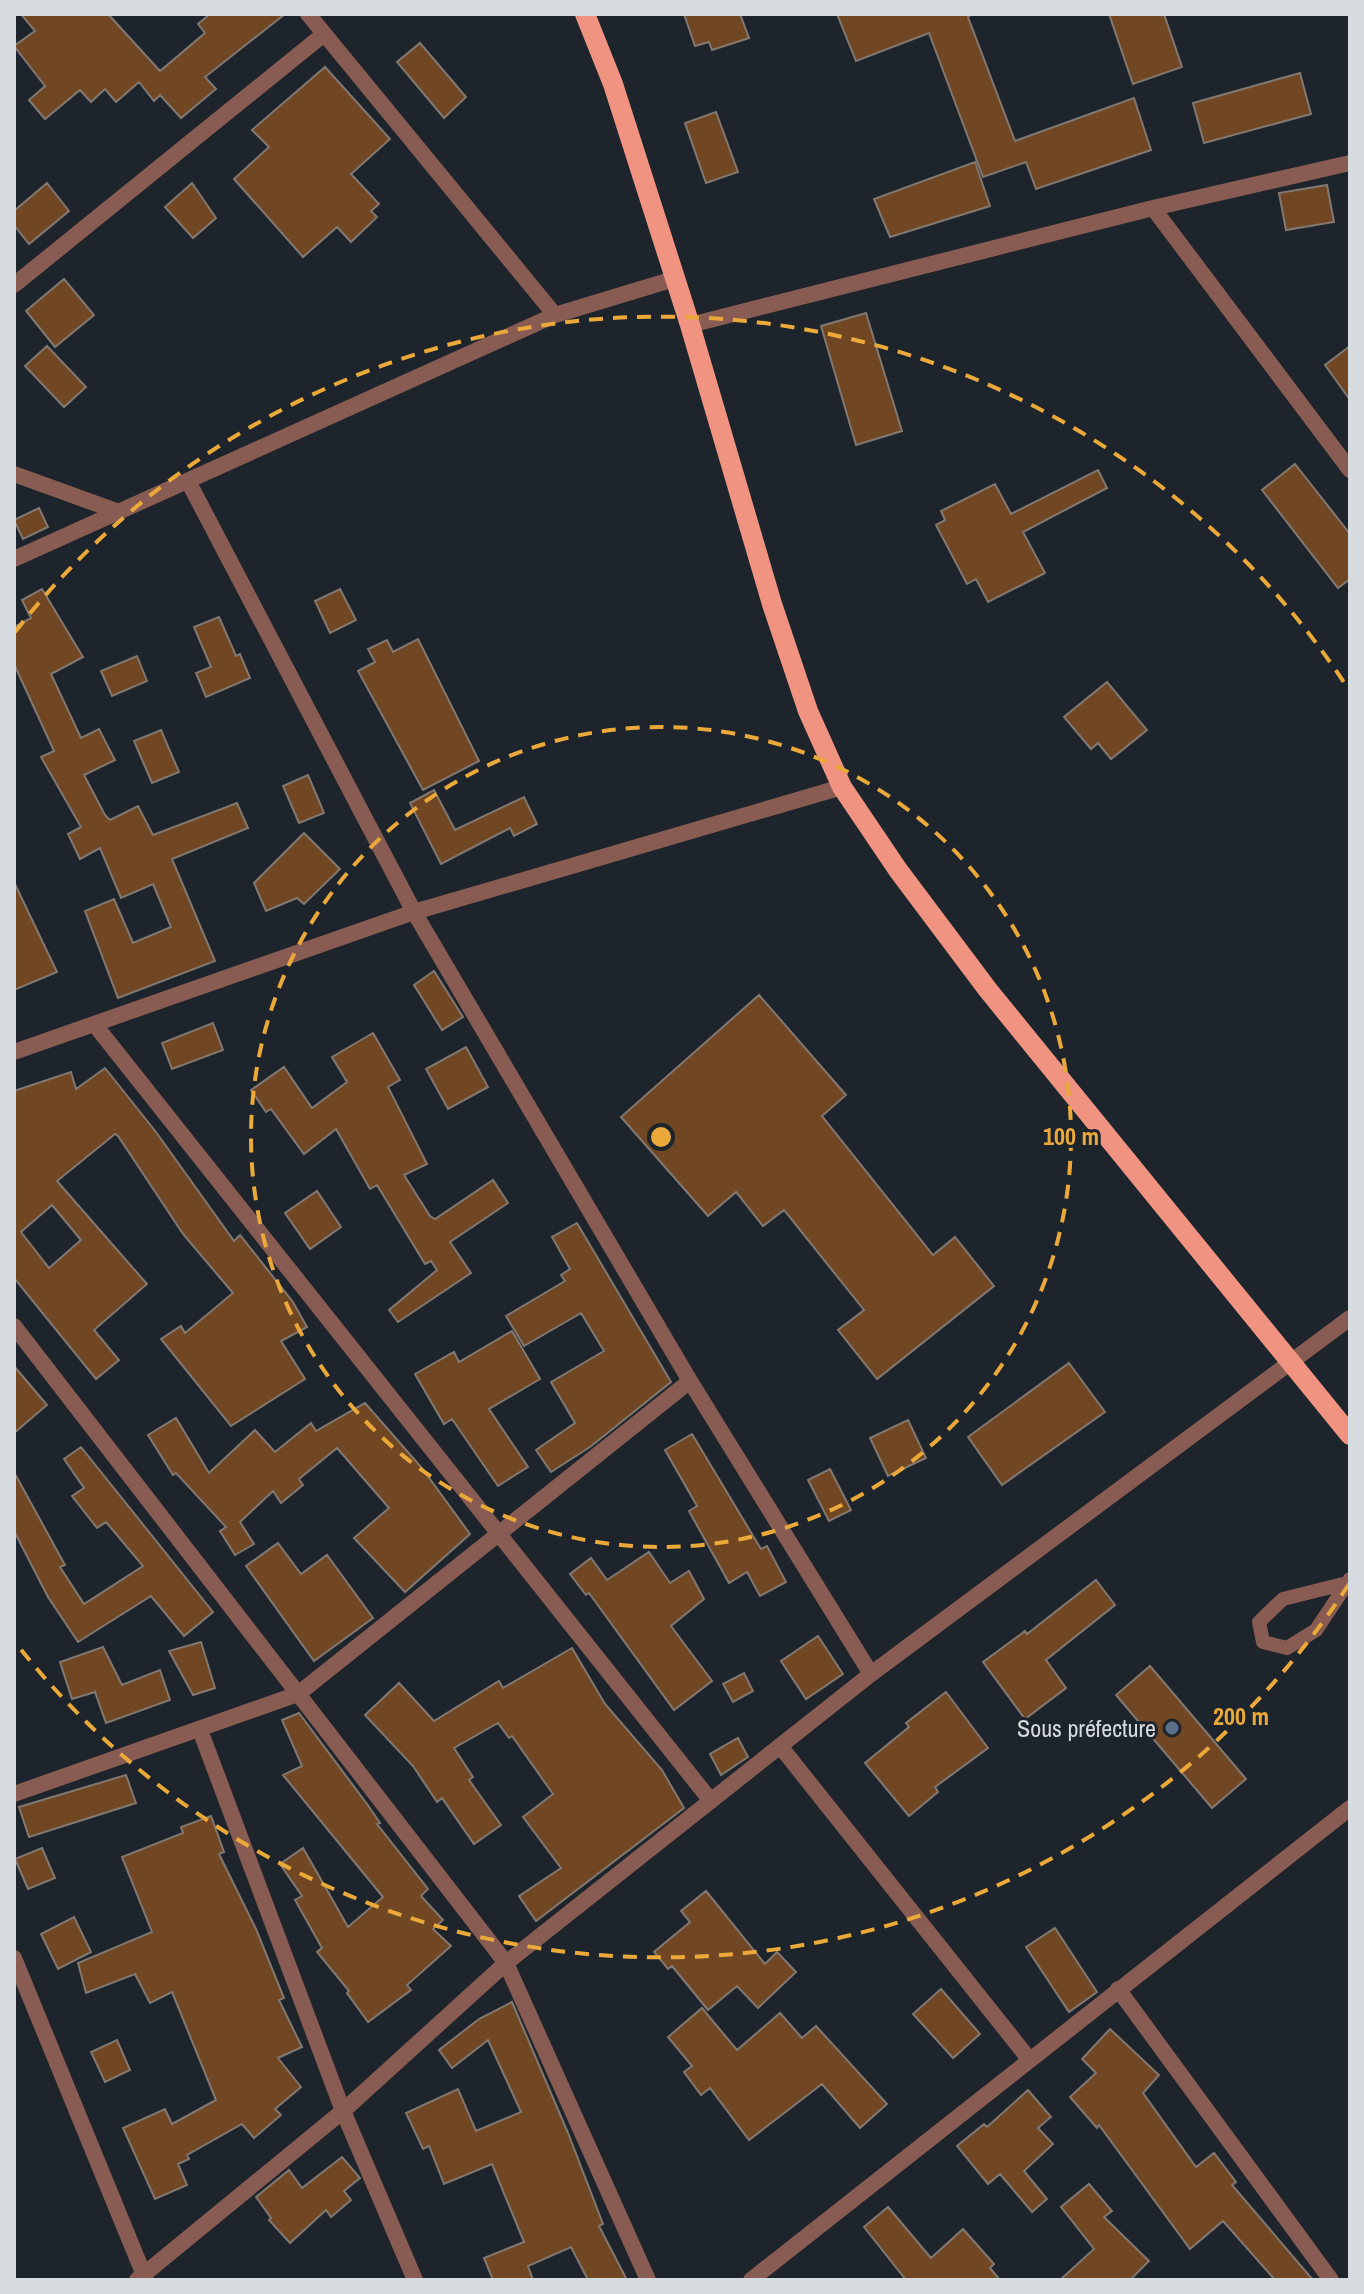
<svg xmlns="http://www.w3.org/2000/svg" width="1364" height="2294" font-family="'Archivo Narrow',sans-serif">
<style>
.building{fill:#714723;stroke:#817871;stroke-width:2;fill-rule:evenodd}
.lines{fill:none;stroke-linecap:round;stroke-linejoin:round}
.lane{stroke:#895c53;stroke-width:14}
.street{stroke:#895c53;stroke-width:16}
.primary{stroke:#f09481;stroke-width:20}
.ring{fill:none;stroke:#eba93a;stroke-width:4;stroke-dasharray:14 10}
.service-dot{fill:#5c6f8a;stroke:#1e242b;stroke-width:3}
.labels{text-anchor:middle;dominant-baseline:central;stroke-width:6;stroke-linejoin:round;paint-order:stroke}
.poi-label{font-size:24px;fill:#d6dbdf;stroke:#1e242b;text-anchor:end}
.centre{fill:#eba93a;stroke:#1e242b;stroke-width:4}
.ring-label{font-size:24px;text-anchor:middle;font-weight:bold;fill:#eba93a;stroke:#1e242b;stroke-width:6;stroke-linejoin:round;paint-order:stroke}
</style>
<rect width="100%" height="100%" fill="#1e242b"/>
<path class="building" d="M21,14H108L160,71L205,33L198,24L210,14H285L205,77L216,89L181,118L160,95L154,101L139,82L116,102L105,89L91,102L80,90L45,119L29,100L45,86L14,46L35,31Z
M684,14H740L749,38L712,50L709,42L695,46Z
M837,14H972L968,17L1015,141L1134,98L1151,150L1036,189L1026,162L983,177L929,33L856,61Z
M1109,14H1164L1182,67L1133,84Z
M420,43L466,97L444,118L397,62Z
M325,67L390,139L351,174L379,204L371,211L377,217L351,242L337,227L303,257L234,179L269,147L252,130Z
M1300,73L1311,114L1204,143L1193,103Z
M716,112L738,172L706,183L685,123Z
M975,162L990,206L890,237L874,199Z
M47,183L69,211L29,244L14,225V211Z
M192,183L216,218L193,238L165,207Z
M1327,185L1334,222L1286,230L1279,193Z
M64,279L94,315L55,347L26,311Z
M866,313L902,431L856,445L821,326Z
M47,346L86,387L64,407L25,366Z
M1350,346V400L1325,365Z
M1295,464L1350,534V579L1338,588L1262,490Z
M1098,470L1107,488L1023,532L1045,573L988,602L976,579L967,584L936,525L945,520L941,511L995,484L1011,514Z
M39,508L48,527L23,539L14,520Z
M42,589L83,657L51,674L81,738L99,729L115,760L84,775L105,815L110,820L138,806L153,835L237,803L248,828L172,859L215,961L118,998L85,911L114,899L133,943L171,927L153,884L121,898L100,848L80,859L68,834L81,827L41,757L54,751L14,664V627L31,618L22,600Z
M340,589L356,620L330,633L315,601Z
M219,617L236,656L240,654L250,678L206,697L196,673L211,667L194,627Z
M418,639L479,761L423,790L358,671L375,662L368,649L387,640L393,652Z
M137,656L147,681L112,696L101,671Z
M1107,682L1147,730L1111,759L1098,743L1091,749L1064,717Z
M161,730L179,772L152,783L134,741Z
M308,775L324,813L299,823L283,786Z
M434,790L455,830L524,797L537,824L514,836L510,828L441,864L410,803Z
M304,833L340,869L304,904L297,898L266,911L254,883Z
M14,882L57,972L14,990Z
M434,971L463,1017L442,1030L414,985Z
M759,995L846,1095L822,1116L933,1255L955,1237L994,1286L877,1379L838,1330L864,1310L784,1210L763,1226L736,1192L708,1216L621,1117Z
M213,1023L223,1050L172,1069L162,1043Z
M373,1033L400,1080L388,1087L427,1164L404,1175L430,1216L435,1219L493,1180L508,1203L450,1242L471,1273L398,1322L389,1310L437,1270L431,1261L425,1264L377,1185L370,1189L336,1129L304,1154L271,1109L266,1112L251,1090L284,1067L312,1108L347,1082L332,1057Z
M466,1047L488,1087L448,1109L426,1069Z
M105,1068L156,1132L234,1241L240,1235L293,1302L307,1327L281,1341L305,1379L231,1426L161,1339L181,1326L185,1333L233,1293L183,1234L118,1136L115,1134L57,1181L147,1284L94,1330L119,1360L96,1379L14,1278V1091L71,1072L76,1089ZM52,1205L81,1240L49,1268L21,1232Z
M317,1191L341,1227L310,1249L285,1213Z
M577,1223L671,1382L590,1447L551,1472L536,1450L575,1423L551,1382L604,1351L581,1313L524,1346L506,1316L565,1281L561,1275L570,1269L552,1237Z
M512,1331L540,1379L489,1409L528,1467L498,1486L452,1419L444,1424L415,1374L454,1352L459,1362Z
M1069,1363L1105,1412L1002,1485L968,1437Z
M14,1366L47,1405L14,1433Z
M365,1403L422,1468L470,1534L405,1592L354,1538L389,1508L337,1448L299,1479L303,1485L281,1503L273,1491L240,1522L254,1544L235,1555L220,1531L226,1527L176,1473L173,1475L148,1435L176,1418L209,1473L255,1430L275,1452L311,1423L316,1431Z
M908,1420L926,1458L888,1476L870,1438Z
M692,1434L761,1549L767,1546L786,1582L760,1596L747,1572L729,1583L689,1511L697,1506L665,1450Z
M81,1447L213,1612L184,1636L151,1596L78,1642L48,1597L14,1531V1472L65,1565L60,1567L84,1604L143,1566L106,1522L97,1528L72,1496L84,1488L64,1459Z
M830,1469L851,1510L829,1521L808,1480Z
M278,1543L301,1574L327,1555L373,1618L314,1661L246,1566Z
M649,1552L670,1583L689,1571L704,1599L671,1626L712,1681L674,1710L589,1593L586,1595L570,1574L591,1558L607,1580Z
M1096,1580L1115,1605L1046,1660L1066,1688L1025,1719L983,1662L1025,1631L1027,1634Z
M818,1636L843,1674L806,1699L781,1661Z
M201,1642L215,1688L193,1695L169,1651Z
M103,1647L122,1685L160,1670L170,1700L106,1723L95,1692L72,1699L60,1662Z
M572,1648L605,1704L662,1770L684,1808L536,1921L519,1896L561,1868L523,1817L553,1794L512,1736L509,1738L498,1723L454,1748L473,1777L469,1780L501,1825L474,1844L442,1798L437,1802L413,1766L365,1715L399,1683L434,1721L499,1681L503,1688Z
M1150,1666L1246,1779L1212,1808L1116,1695Z
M744,1673L753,1691L733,1702L723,1684Z
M946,1692L988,1748L935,1787L938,1792L909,1816L865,1763L909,1727L906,1723Z
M299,1713L367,1804L380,1823L377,1824L428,1889L421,1896L443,1920L433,1929L451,1946L407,1985L411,1990L368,2022L347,1993L349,1991L317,1952L322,1948L295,1900L302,1896L280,1864L303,1848L348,1927L383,1897L283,1775L302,1766L282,1720Z
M738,1738L748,1757L721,1775L710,1754Z
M126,1775L136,1803L29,1837L19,1807Z
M211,1816L224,1852L219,1854L256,1929L284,1998L279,2000L302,2047L278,2058L301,2087L275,2109L281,2115L254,2138L242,2124L187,2155L189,2159L178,2164L187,2185L155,2199L123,2128L165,2109L172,2124L216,2100L172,1992L150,2003L135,1974L86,1993L78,1963L152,1932L122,1857L183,1833L181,1827Z
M42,1848L55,1878L28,1889L15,1859Z
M706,1891L765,1964L777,1952L796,1972L758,2008L737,1986L708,2010L672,1966L668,1969L654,1952L690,1922L681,1911Z
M74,1917L91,1952L58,1969L41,1934Z
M1055,1928L1097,1992L1069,2012L1026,1947Z
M941,1989L980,2034L953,2058L913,2014Z
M512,2002L568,2133L603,2224L599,2226L627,2280H588L571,2247L528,2266L533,2280H493L484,2258L524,2242L492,2164L444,2184L429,2146L423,2149L406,2113L458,2089L476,2131L521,2112L488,2040L452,2068L439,2050L479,2019Z
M702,2008L737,2050L780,2013L802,2038L816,2026L887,2104L860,2128L822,2084L749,2140L710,2088L701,2095L684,2072L692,2066L668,2037Z
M1110,2029L1159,2075L1143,2093L1196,2167L1214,2153L1236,2182L1232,2185L1313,2280H1275L1223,2221L1190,2249L1099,2125L1097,2128L1070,2097L1096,2073L1082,2059Z
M117,2040L130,2070L105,2082L91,2052Z
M1028,2090L1051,2117L1038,2128L1053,2144L1024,2171L1047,2199L1032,2212L1000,2174L988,2184L957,2146L984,2124L987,2127Z
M342,2157L360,2178L344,2191L351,2200L331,2217L326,2210L290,2243L269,2220L271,2218L256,2197L289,2170L302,2188Z
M1089,2184L1112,2211L1104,2217L1149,2261L1130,2280H1060L1094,2249L1061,2207Z
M888,2207L931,2258L963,2229L994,2264L990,2268L1000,2280H906L864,2227Z"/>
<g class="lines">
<path class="lane" d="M1343,1584L1283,1599L1259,1622L1263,1642L1287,1648L1316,1630L1350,1579"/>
<path class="street" d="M308,14L555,315
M1153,208L1350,470
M14,285L324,34
M690,325L1153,208L1350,163
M14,474L119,512
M188,481L414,912L690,1381L871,1674
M14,559L555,315L674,279
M95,1025L711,1801
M14,1052L414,912L842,787
M14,1326L506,1963L648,2280
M200,1730L343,2111L415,2280
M780,1746L1029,2059
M14,1794L298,1694L690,1381
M14,1958L146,2280
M1118,1989L1331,2280
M137,2280L343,2111L506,1963L871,1674L1350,1318
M751,2280L1350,1808"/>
<path class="primary" d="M585,14L613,84L690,325L772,604L808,711L842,787L898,870L988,990L1350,1435"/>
</g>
<g class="ring">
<circle cx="661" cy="1137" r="410"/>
<path d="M1349 1584A820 820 0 0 1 15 1642M15 632A820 820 0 0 1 1349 690"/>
</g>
<circle class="service-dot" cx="1172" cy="1728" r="8"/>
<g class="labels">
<g class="poi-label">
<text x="1156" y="1728">Sous préfecture</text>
</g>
</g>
<circle cx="661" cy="1137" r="12" class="centre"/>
<g class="ring-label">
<text x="1071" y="1145">100 m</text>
<text x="1241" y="1725">200 m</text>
</g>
<rect width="1364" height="2294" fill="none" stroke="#d6dbdf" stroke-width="32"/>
</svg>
